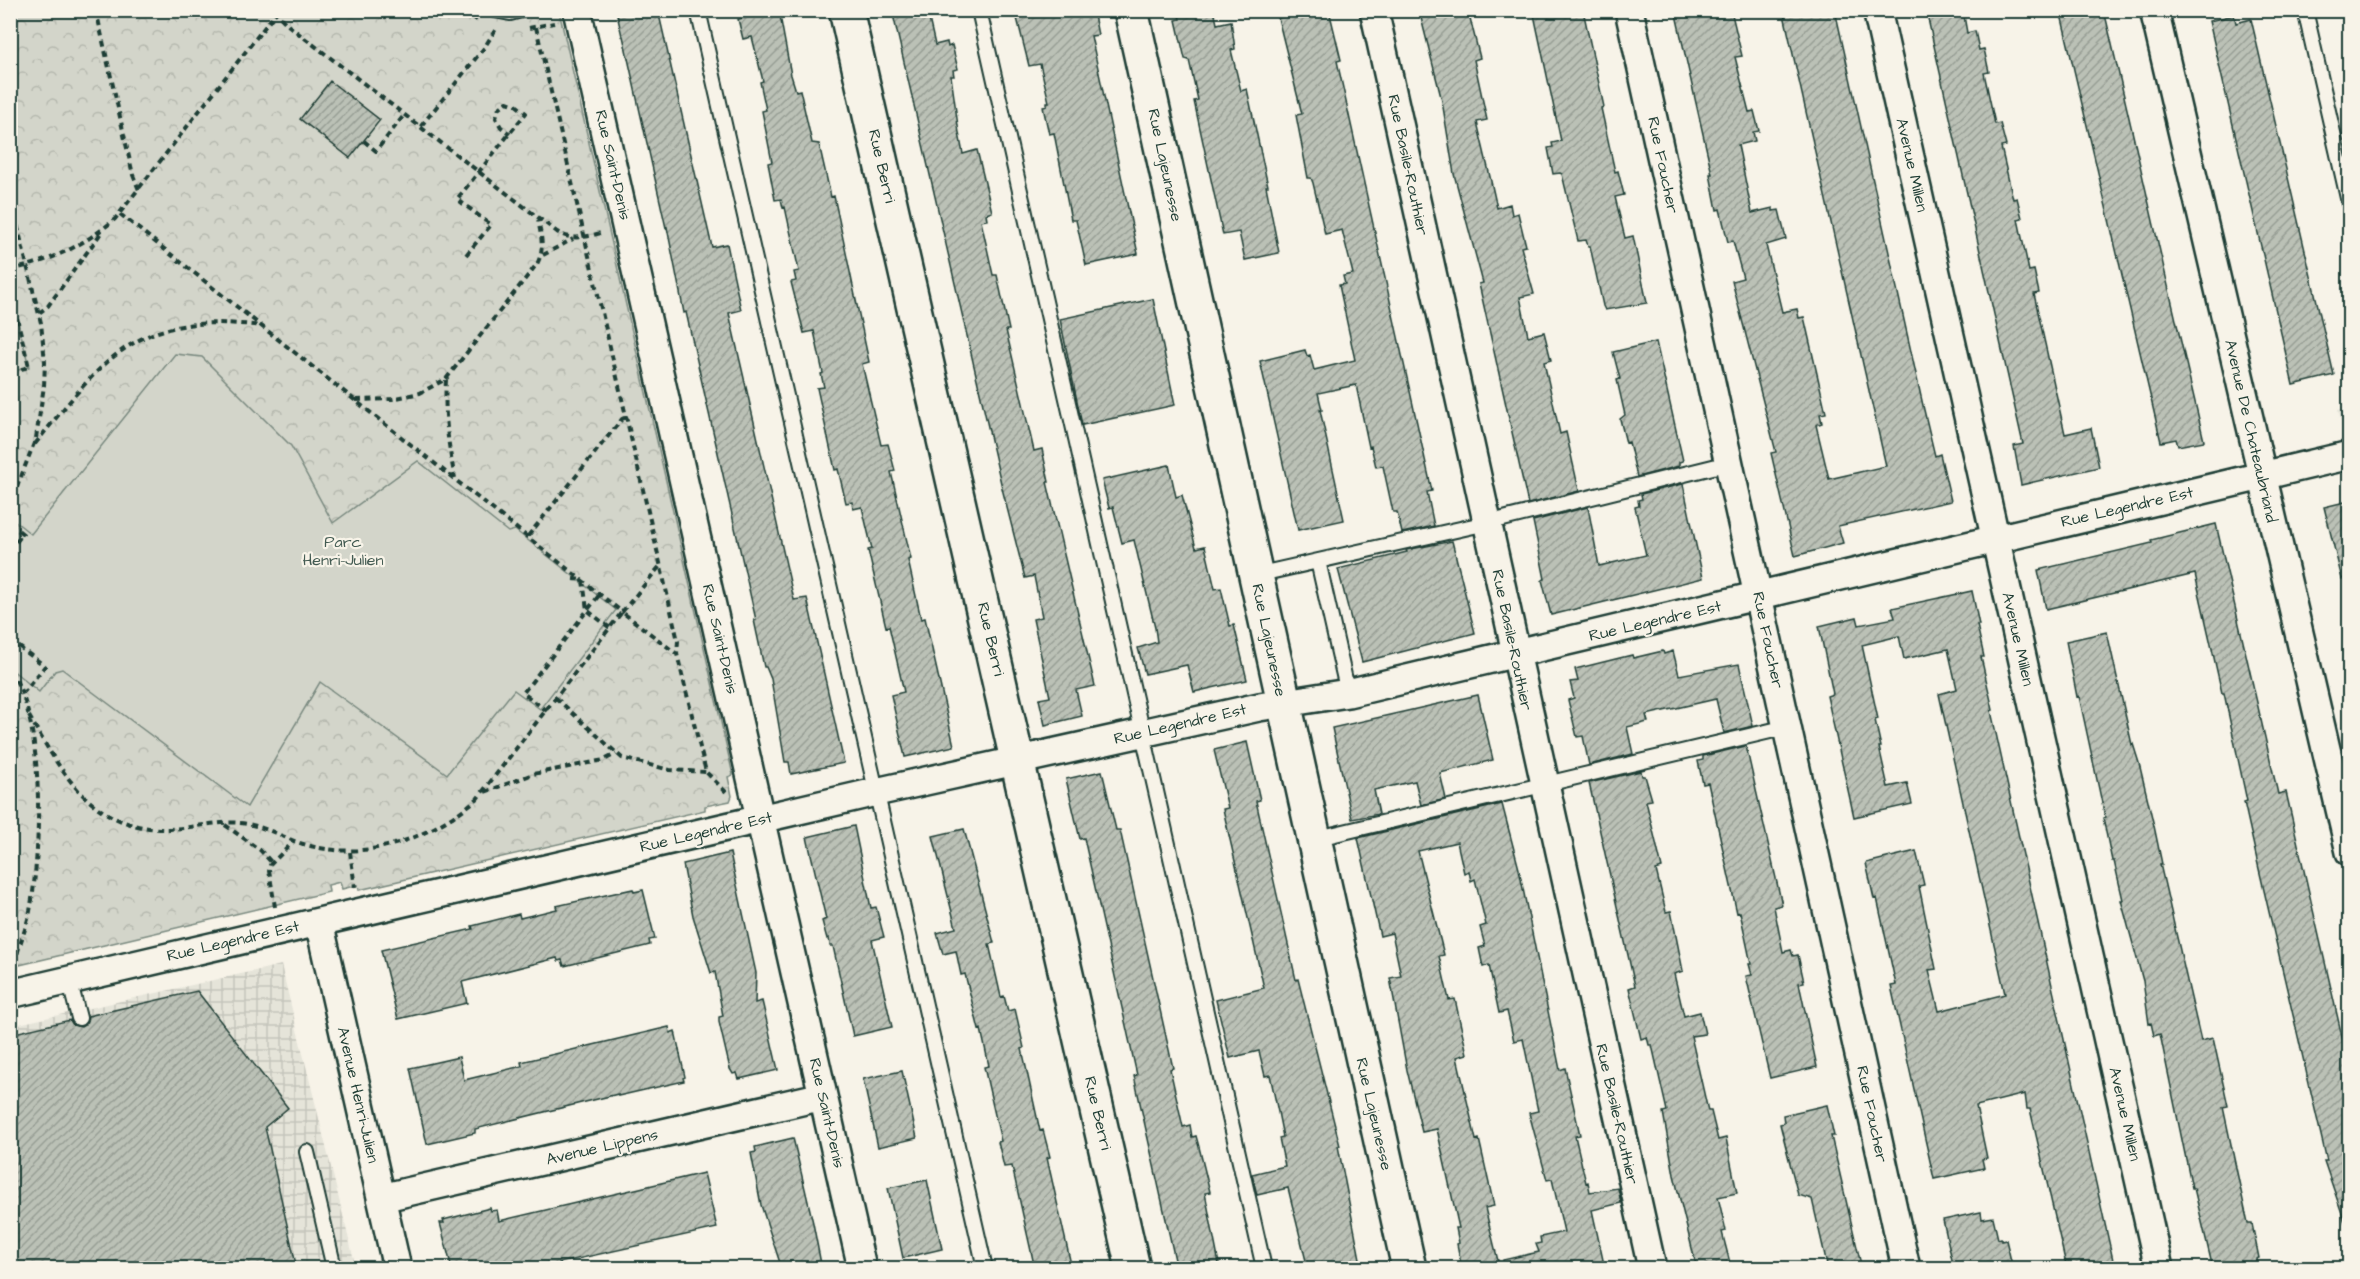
<svg xmlns="http://www.w3.org/2000/svg" width="2360" height="1279" font-family="'Architects Daughter',sans-serif">
<style>
.built{fill:#e5e4d9}
.industrial{fill:url(#industrial-grid)}
.forest{fill:url(#forest-crowns);stroke:#79897f;stroke-width:1.5}
.pitch{fill:#d3d5ca;stroke:#79897f;stroke-width:1.5}
.building{fill:url(#building-hatch);stroke:#1f3d34;stroke-width:1.5}
.lines{fill:none;stroke-linecap:round;stroke-linejoin:round}
.service-casing{stroke:#1f3d34;stroke-width:18}
.minor-casing{stroke:#1f3d34;stroke-width:32}
.secondary-casing{stroke:#1f3d34;stroke-width:38}
.path{stroke:#1f3d34;stroke-width:4;stroke-dasharray:6 4.5;stroke-linecap:butt}
.service{stroke:#f7f3e8;stroke-width:14}
.minor{stroke:#f7f3e8;stroke-width:27}
.secondary{stroke:#f7f3e8;stroke-width:33}
.labels{text-anchor:middle;dominant-baseline:central;stroke-width:4.5;stroke-linejoin:round;paint-order:stroke}
.street-label{font-size:16px;fill:#1f3d34;stroke:#f7f3e8}
.park-label{font-size:16px;fill:#435b52;stroke:#f7f3e8}
</style>
<defs>
<pattern id="industrial-grid" width="8" height="8" patternUnits="userSpaceOnUse" patternTransform="scale(1.5)"><rect width="8" height="8" fill="#e5e4d9"/><path d="M0 4h8M4 0v8" fill="none" stroke="#c4c4bb"/></pattern>
<pattern id="forest-crowns" width="20" height="18" patternUnits="userSpaceOnUse" patternTransform="scale(1.5)"><rect width="20" height="18" fill="#d3d5ca"/><path d="M2 6a3 3 0 1 1 6 0M12 15a3 3 0 1 1 6 0" fill="none" stroke="#b5b8ae"/></pattern>
<pattern id="building-hatch" width="6" height="6" patternUnits="userSpaceOnUse" patternTransform="scale(1.5)"><rect width="6" height="6" fill="#bbc1b6"/><path d="M-1 1l2-2M0 6l6-6M5 7l2-2" fill="none" stroke="#979e95"/></pattern>
</defs>
<rect width="100%" height="100%" fill="#f7f3e8"/>
<filter id="ink" filterUnits="userSpaceOnUse"><feTurbulence type="fractalNoise" baseFrequency=".0167" numOctaves="2"/><feDisplacementMap in="SourceGraphic" scale="12" xChannelSelector="R" yChannelSelector="G"/><feConvolveMatrix kernelMatrix="1 2 1 2 8 2 1 2 1" color-interpolation-filters="sRGB"/></filter>
<g filter="url(#ink)">
<path class="built" d="M2349,407V428L2343,430L2338,410Z"/>
<path class="industrial" d="M281,965L356,1268H11L10,1026Z"/>
<path class="forest" d="M11,11H559L733,775L728,777L732,796L730,801L705,806V810L359,890L358,885L342,889L340,882L328,885L329,892L11,967Z"/>
<path class="pitch" d="M16,314L29,367L11,372V315Z
M175,354L202,357L291,446L333,523L418,461L508,532L515,530L616,610L540,709L514,690L447,774L320,682L247,807L62,669L55,671L39,692L11,669V518L31,534Z"/>
<path class="building" d="M616,10H658L712,247L727,244L741,310L729,313L754,422L794,600L807,598L844,763L791,774L789,762H785L771,679L766,667H764L754,620H756L713,431L686,312L684,313L667,227L666,228L623,36H622Z
M746,10H779L791,75L796,91L800,90L812,143L819,144L831,197L834,196L869,362L862,364L881,445L888,444L895,471L891,472L911,559L908,560L921,619L925,618L954,746L905,757L891,695L904,692L889,626L886,627L868,550L872,549L862,507L853,509L852,502L846,503L838,469L835,470L817,388L824,387L821,374L823,373L814,331L804,333L791,282L796,281L794,272L799,271L785,207L783,208L781,199L775,200L768,163L772,162L762,111L766,110L760,82L763,81L752,37L743,39L738,19L748,17Z
M892,10H927L935,45L947,42L948,47L952,45L958,69L953,70L954,76H951L959,133L963,154L977,150L992,212L986,214L987,220L981,221L993,275H997L1009,330H1006L1034,451L1042,449L1049,482H1047L1095,686L1076,690L1082,716L1045,725L1039,699L1050,697L1033,619L1042,617L1034,576L1025,578L1003,492Z
M1015,10H1093L1098,35L1091,36L1138,254L1086,265L1076,220H1071L1054,133L1049,134L1043,107L1047,106V102H1049L1040,64L1029,66Z
M1177,10H1214L1217,24L1231,21L1235,49L1231,50L1241,91L1247,89L1268,186H1266L1279,253L1245,260L1239,232L1223,235L1194,101L1198,100L1189,60L1185,59L1176,20L1180,19Z
M1302,10H1329L1341,60L1337,61L1432,491L1427,492L1434,526L1402,533L1397,512H1393L1383,466L1376,467L1371,446L1369,447L1356,385L1318,393L1322,410H1320L1344,520L1298,530L1260,361L1305,350L1307,356L1310,355L1314,370L1355,360L1339,285L1345,284L1343,276L1353,274L1342,230L1325,234L1313,183L1311,178H1308L1296,115L1302,114L1278,18L1284,17L1283,15Z
M1419,10H1468L1480,58L1474,60L1487,120L1477,122L1488,168L1497,208L1510,204L1512,215L1518,213L1526,246L1521,247L1534,294L1520,297L1528,336L1544,332L1551,360L1544,362L1560,434L1566,432L1579,491L1528,504L1479,284L1483,283L1454,174L1442,101Z
M1533,10H1583L1604,107L1601,108L1615,172L1618,171L1624,195L1615,197L1625,238L1633,236L1647,303L1605,310L1603,306L1590,246H1588L1586,240L1578,241L1562,174L1560,173L1553,174L1548,148L1553,147L1552,143L1561,141Z
M1675,10H1731L1742,56L1735,57L1749,112L1754,111L1759,131L1753,132L1755,141L1738,145L1752,213L1773,208V211L1779,210L1786,239L1766,245L1782,312L1797,309L1799,318L1804,317L1826,413L1820,414L1822,423L1816,425L1829,479L1886,466L1783,10H1835L1924,410L1935,456L1940,454L1951,501L1838,526L1843,543L1795,556L1771,453L1776,452L1732,281L1743,278L1733,241L1728,242L1720,209L1717,210L1710,174H1712Z
M1926,10H1963L1967,33L1975,31L1979,50L1984,49L1989,72L1984,73L1995,124L2000,123L2006,146L2001,147L2013,199L2017,198L2022,218L2018,219L2029,271L2034,270L2039,293L2034,294L2065,434L2091,428L2099,467L2021,485L2014,446L2023,444Z
M2060,10H2104L2204,441L2178,446L2176,439L2161,442Z
M2234,15L2236,23L2251,19L2334,375L2293,385L2209,21Z
M330,81L380,120L350,158L300,119Z
M1153,299L1175,405L1082,425L1060,319Z
M1656,342L1683,461L1679,462V466L1637,477L1629,442L1626,443L1620,419L1625,415L1617,380L1620,379L1613,352Z
M1169,465L1176,497L1182,495L1196,548L1205,546L1215,589L1221,588L1230,626L1234,625L1247,680L1194,692L1187,665L1145,674L1138,648L1157,642L1155,628L1134,540L1122,543L1113,507L1109,508L1102,480Z
M1683,484L1703,578L1551,615L1542,580L1545,579L1533,521L1588,507L1599,566L1646,555L1635,507L1639,506L1638,500L1642,499L1641,494Z
M2349,501V578L2342,579L2324,507Z
M2216,524L2278,794L2286,792L2349,1067V1225H2346L2324,1161H2327L2259,869L2244,802L2247,801L2224,693H2222L2195,574L2046,609L2038,570L2152,543L2151,540Z
M1452,541L1475,633L1362,662L1338,569L1407,552L1406,550Z
M1972,591L1979,625H1977L1984,657H1981L1993,710L1991,711L2115,1269H2067L2030,1109H2027L2025,1094L1976,1106L1987,1158L1982,1159L1984,1168L1934,1179L1891,986L1896,985L1877,898L1874,899L1866,863L1916,851L1924,885L1919,886L1936,969L1929,970L1939,1011L2005,994L1939,694L1957,689L1948,649L1904,659L1899,636L1862,645L1878,719L1875,720L1881,747H1879L1888,787L1907,783L1912,804L1854,817L1827,696L1833,694L1819,626L1857,617L1859,625L1895,618L1892,608Z
M2107,632L2132,745L2133,744L2139,763L2154,826L2162,864H2160L2201,1041L2213,1038L2228,1106L2223,1107L2248,1224H2252L2259,1258L2256,1259L2258,1269H2213L2194,1188H2192L2160,1034L2154,1036L2151,1023L2149,1024L2143,981L2121,900H2123L2114,861H2112L2103,818L2105,817L2079,696L2077,697L2066,641Z
M1663,651L1664,654L1673,651L1679,675L1739,664L1753,726L1724,733L1716,699L1646,715L1648,722L1627,727L1633,754L1589,765L1583,736L1577,737L1568,700L1574,698L1570,682L1578,681L1575,669L1632,655L1633,658Z
M1478,695L1493,760L1440,773L1446,799L1421,805L1415,781L1374,790L1379,814L1352,819L1332,728Z
M1247,742L1260,800L1256,801L1296,980L1298,979L1340,1146H1338L1362,1269H1308L1288,1188L1257,1195L1252,1174L1285,1166L1279,1138L1283,1137L1278,1112L1270,1075L1265,1076L1259,1051L1230,1058L1216,1000L1264,988L1223,809L1228,808L1214,750Z
M1746,746L1782,905L1774,907L1783,952L1791,950L1793,956L1798,955L1804,982L1799,983L1800,988L1817,1067L1770,1078L1746,976L1752,975L1749,964H1751L1740,912L1737,913L1708,783L1703,784L1698,761L1703,760V756Z
M1102,771L1116,830H1120L1173,1068L1170,1069L1183,1127L1190,1125L1192,1137L1196,1136L1199,1147L1210,1192L1205,1193L1220,1269H1177L1134,1076L1137,1075L1084,838L1080,839L1066,779Z
M1641,771L1642,776H1645L1652,800L1646,801L1662,868L1656,870L1666,912L1671,911L1683,971L1674,974L1684,1016L1700,1012L1705,1034L1691,1036L1708,1111H1711L1718,1140L1726,1138L1737,1193L1718,1197L1726,1231L1722,1232L1730,1263L1707,1269H1697L1674,1175L1663,1112L1667,1111L1652,1045H1649L1647,1037L1641,1039L1629,988L1635,986L1589,783Z
M1502,804L1519,869L1560,1070L1565,1068L1580,1135L1575,1136L1586,1183L1588,1182L1590,1192L1618,1188L1621,1203L1592,1210L1605,1269H1504L1503,1260L1539,1252L1536,1244L1541,1243L1540,1237L1564,1232L1552,1179L1547,1180L1529,1113L1538,1111L1523,1039L1514,1041L1507,1011L1499,1013L1489,965L1483,967L1479,948L1485,946L1480,927L1486,925L1475,879L1471,881L1469,871L1464,873L1457,842L1418,851L1444,955L1439,956L1449,1000L1455,999L1467,1054L1457,1057L1476,1140L1479,1139L1494,1206L1485,1208L1500,1269H1462L1457,1244L1459,1243L1456,1228H1459L1437,1129L1422,1132L1407,1070L1390,978L1401,976L1392,933L1380,936L1358,838Z
M854,826L871,908L876,907L884,937L872,940L892,1027L853,1036L833,946H830L829,938L827,939L822,921L826,919L807,837Z
M964,829L994,943L989,944L1001,997L1004,996L1008,1011L1015,1009L1024,1048L1022,1049L1040,1131L1043,1130L1050,1157L1047,1158L1072,1269H1035L1012,1166L1004,1167L998,1142L1001,1141L984,1067L989,1066L981,1029L979,1030L965,974L961,975L956,951L943,954L937,933L956,928L933,836Z
M730,853L756,973L755,1003L762,1001L778,1070L739,1079L737,1073L733,1074L730,1069L719,1022V1017L723,1016L715,972L711,973L693,916L683,864Z
M633,889L634,892L643,890L655,939L649,940L650,945L564,966L562,960L558,961L557,958L462,982L467,1003L398,1019L381,950L473,929L472,926L519,914L520,918L557,909L556,906Z
M197,991L288,1108L265,1127L297,1269H10V1034L70,1020L73,1025L81,1027L86,1024L88,1016Z
M669,1027L670,1033L675,1031L685,1077L683,1078L684,1081L618,1096V1094L475,1129V1133L427,1144L410,1068L459,1057L464,1080L522,1066L521,1062Z
M902,1071L917,1138L878,1147L863,1079Z
M1827,1105L1834,1136H1831L1862,1269H1828L1812,1199L1798,1195L1780,1124L1784,1123L1783,1115Z
M793,1138L813,1223L822,1269H782L761,1205L751,1153L756,1152L755,1147Z
M704,1173L717,1228L559,1263V1265L544,1269H452L440,1223H444L443,1220L490,1208L491,1211L497,1210L499,1221Z
M927,1180L942,1249L903,1258L888,1188Z
M1981,1212L1982,1219L1993,1217L1998,1239L2001,1238V1241L2006,1240L2012,1265L1999,1269H1954L1943,1220Z"/>
<g class="lines">
<defs>
<path id="service" d="M495,10L510,13L521,10
M698,10L985,1268
M979,10L1264,1268
M2305,10L2350,207
M1318,561L1348,693
M1256,575L1487,523L1729,463
M1314,839L1787,727
M69,979L79,1018
M307,1152L334,1268"/>
<path id="minor" d="M577,10L862,1268
M1374,10L1652,1268
M1629,10L1906,1268
M1877,10L2159,1268
M2154,10L2350,852
M319,922L397,1268
M10,994L876,792L1259,707L1348,693L2350,455
M381,1198L823,1096"/>
<path id="secondary" d="M846,10L1133,1268
M1131,10L1409,1268"/>
</defs>
<use href="#service" class="service-casing"/>
<use href="#minor" class="minor-casing"/>
<use href="#secondary" class="secondary-casing"/>
<path class="path" d="M96,10L133,175L139,190
M273,10L289,26L557,232C572,241 585,237 601,233
M464,10L478,21
M536,27L678,641L677,654
M529,28L554,23
M421,126L484,48L496,29
M364,141L376,151L405,114
M10,195L41,323L45,362L44,386L36,438L10,505
M120,214L622,612L660,566
M466,255L491,225L457,199L526,113L516,105L507,102L498,109L496,118L501,127L510,134
M543,255L573,239
M10,270C49,262 85,245 115,219L278,10
M39,313L48,306L101,233
M10,315L16,314L29,367L10,372
M446,380C444,414 448,445 455,478
M356,400L392,399L420,393L446,379L537,264C545,249 541,235 538,220
M35,444C107,355 137,311 262,326
M10,524L23,534L10,549
M528,536L622,419L626,417
M573,579L583,580L587,610L610,628
M10,640L45,666L24,692
M10,671C46,719 41,852 30,911C26,930 17,949 14,969
M556,698L622,758L670,770L706,772
M547,711L523,693L600,594
M29,716C63,775 93,831 170,829C196,828 226,818 252,825C270,829 286,839 303,844C367,863 428,839 477,799L622,612L677,654L706,772L729,795
M485,792L533,774L604,760L616,754
M225,825L260,850L272,863
M350,852L355,887
M275,907L269,870L270,865L294,841"/>
<use href="#service" class="service"/>
<use href="#minor" class="minor"/>
<use href="#secondary" class="secondary"/>
</g>
</g>
<g class="labels">
<g class="street-label">
<text transform="translate(613 165) rotate(77)">Rue Saint-Denis</text>
<text transform="translate(1165 165) rotate(78)">Rue Lajeunesse</text>
<text transform="translate(1408 165) rotate(78)">Rue Basile-Routhier</text>
<text transform="translate(1663 165) rotate(78)">Rue Foucher</text>
<text transform="translate(1912 165) rotate(77)">Avenue Millen</text>
<text transform="translate(882 166) rotate(77)">Rue Berri</text>
<text transform="translate(2251 431) rotate(77)">Avenue De Chateaubriand</text>
<text transform="translate(2127 507) rotate(-13)">Rue Legendre Est</text>
<text transform="translate(1655 621) rotate(-13)">Rue Legendre Est</text>
<text transform="translate(720 639) rotate(77)">Rue Saint-Denis</text>
<text transform="translate(991 639) rotate(77)">Rue Berri</text>
<text transform="translate(2018 639) rotate(77)">Avenue Millen</text>
<text transform="translate(1269 640) rotate(78)">Rue Lajeunesse</text>
<text transform="translate(1512 640) rotate(78)">Rue Basile-Routhier</text>
<text transform="translate(1768 640) rotate(78)">Rue Foucher</text>
<text transform="translate(1180 724) rotate(-13)">Rue Legendre Est</text>
<text transform="translate(706 832) rotate(-13)">Rue Legendre Est</text>
<text transform="translate(233 941) rotate(-13)">Rue Legendre Est</text>
<text transform="translate(358 1095) rotate(77)">Avenue Henri-Julien</text>
<text transform="translate(827 1113) rotate(77)">Rue Saint-Denis</text>
<text transform="translate(1098 1113) rotate(77)">Rue Berri</text>
<text transform="translate(1374 1114) rotate(77)">Rue Lajeunesse</text>
<text transform="translate(1617 1114) rotate(77)">Rue Basile-Routhier</text>
<text transform="translate(1872 1114) rotate(78)">Rue Foucher</text>
<text transform="translate(2125 1114) rotate(77)">Avenue Millen</text>
<text transform="translate(602 1147) rotate(-13)">Avenue Lippens</text>
</g>
<g class="park-label">
<text x="343" y="542">Parc<tspan x="343" dy="18">Henri-Julien</tspan></text>
</g>
</g>
<rect width="2360" height="1279" fill="none" stroke="#f7f3e8" stroke-width="36"/>
<rect x="18" y="18" width="2324" height="1243" fill="none" stroke="#1f3d34" stroke-width="2" filter="url(#ink)"/>
</svg>
